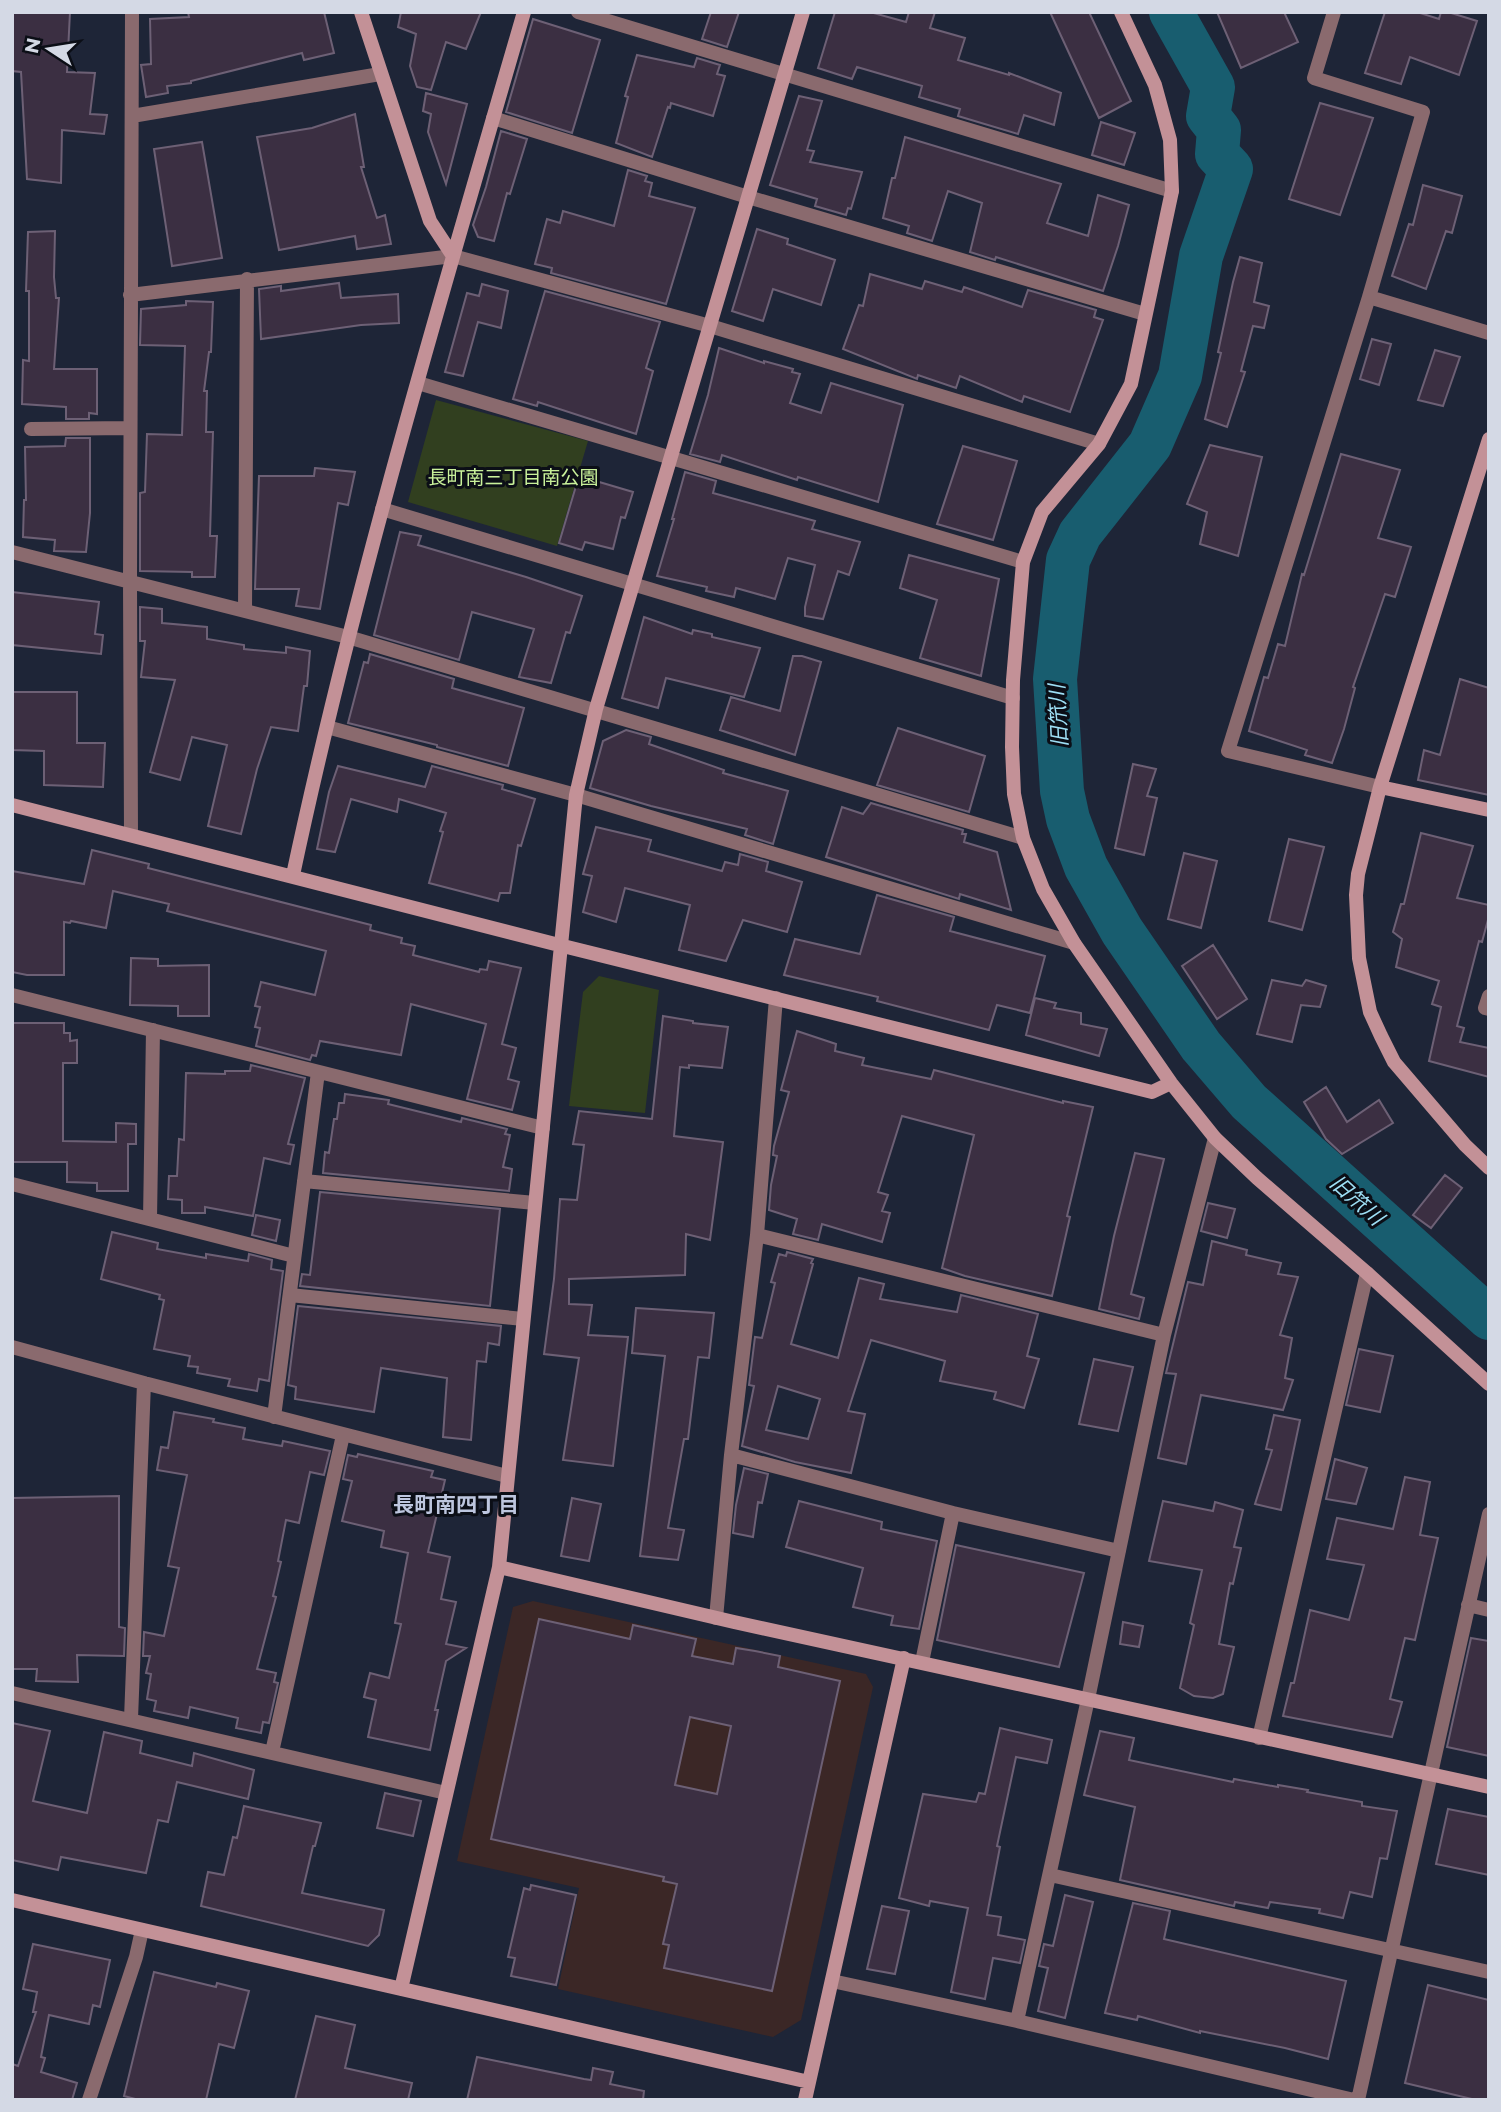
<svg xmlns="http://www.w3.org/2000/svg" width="1501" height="2112" font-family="Montserrat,'Noto Sans JP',sans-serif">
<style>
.medical{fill:#3b2726}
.green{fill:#313f1f}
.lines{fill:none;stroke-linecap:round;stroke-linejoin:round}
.river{stroke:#185d6f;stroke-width:44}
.building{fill:#3b2f42;stroke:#6d6075;stroke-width:2;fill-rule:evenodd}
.street{stroke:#8a6a6e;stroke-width:14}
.secondary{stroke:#c39197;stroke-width:14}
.labels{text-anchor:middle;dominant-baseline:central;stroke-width:6;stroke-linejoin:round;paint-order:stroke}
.park-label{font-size:19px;fill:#c9f19a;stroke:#0b0e16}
.water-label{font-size:21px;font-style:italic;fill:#9edff5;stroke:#0b0e16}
.neighbourhood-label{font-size:21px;font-weight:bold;fill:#bdc6de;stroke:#0b0e16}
</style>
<rect width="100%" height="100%" fill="#1e2537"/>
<path class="medical" d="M533,1601L866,1674L873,1687L801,2020L773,2037L558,1989L579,1888L457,1861L513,1607Z"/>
<path class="green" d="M436,400L588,441L557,546L408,502Z
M599,976L659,990L645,1113L569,1106L583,992Z"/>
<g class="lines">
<path class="river" d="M1171,12L1213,87L1208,116L1219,130L1217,154L1231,169L1201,256L1180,376L1150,445L1080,534L1068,560L1055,679L1062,791L1068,819L1086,867L1122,931L1201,1046L1249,1102L1489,1318"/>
</g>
<path class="building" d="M12,12H70L67,72L95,73L90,114L107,115L104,134L62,130L61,183L27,179L21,72L12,71Z
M188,12H324L334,53L304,60L302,53L191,81V83L167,86L168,93L146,97L141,65L151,64L150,19L189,17Z
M401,12H481L466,49L446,42L431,90L417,87L410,66L416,34L398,27Z
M711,12H739L727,47L702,39Z
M835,12H870L906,22L909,12H935L930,28L965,38L958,60L1009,75V73L1061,93L1054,125L1024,115L1018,134L958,116L960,109L919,97L922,86L857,67L852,79L818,68Z
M1050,12H1089L1131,101L1099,118Z
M1217,12H1284L1298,42L1241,68Z
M1385,12H1417L1439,19L1441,12H1448L1477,21L1459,75L1410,57L1401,84L1365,73Z
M533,19L600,40L572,133L506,112Z
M637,55L694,67L697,58L720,65L717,74L725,76L713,116L671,103L670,108L668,107L652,157L616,143L628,97L625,96Z
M426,93L467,104L446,184L428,132L431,114L423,111Z
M799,96L822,101L807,150L814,151L810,162L862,172L851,209L848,208L846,215L815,206L817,199L770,185Z
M1320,103L1373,118L1340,215L1289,199Z
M355,114L364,167H361L377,218L385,215L391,244L357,249L355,236L279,250L257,137L312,128Z
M1101,122L1135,133L1124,165L1092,155Z
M501,131L527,139L510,194L507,193L494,241L478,237L473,225L486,187Z
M905,137L1061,184L1047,223L1088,236L1098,195L1129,205L1118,246L1103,291L996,257L995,260L970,252L982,203L948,191L932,241L907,233L909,226L883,218L892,178H895Z
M202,142L222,258L172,266L154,149Z
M628,170L647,176L645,181L652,183L649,196L695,208L666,304L551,273L552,268L535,264L547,219L560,223L563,211L614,226Z
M1423,185L1462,196L1452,233L1446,231L1426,289L1392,276L1409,224L1413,225Z
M757,229L788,239L787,244L835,260L821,305L773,289L763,321L732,311Z
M55,231L54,277L56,298H59L54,369H97V414L89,413V419H66V407L22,404L23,360L29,361V291H26L28,232Z
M1240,257L1262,263L1254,302L1269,306L1264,328L1253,326L1241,371L1245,372L1227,427L1205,419L1221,353L1218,352L1233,282Z
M870,274L922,289L925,281L962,292L964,287L1022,307L1028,290L1096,310L1094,317L1103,320L1070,412L1024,396L1022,402L960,376L956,388L918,375L917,379L843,349L859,305L863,306Z
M339,283L341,298L398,294L399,323L361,325L261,339L259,289L281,286V291Z
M482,284L508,291L501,328L478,322L463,376L445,372L467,293L479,296Z
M545,291L660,322L646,368L653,371L636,434L538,402L537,406L513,399Z
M186,301L213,302L211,352H209L204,391H207L206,432H213L210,536H217L215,577H192V572L140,571V493L145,492L147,434L182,435L185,346L140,345L141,309L186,305Z
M1372,339L1391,344L1379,385L1360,379Z
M719,348L764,363V361L793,369L792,372L800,374L790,403L821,413L831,383L903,405L878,502L798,477L797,480L722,455L720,462L690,454L708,395Z
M1435,350L1460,357L1443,406L1418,400Z
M66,438H90V513L86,552L54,551L55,540L23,537L24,500H26L25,447L65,446Z
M1210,445L1262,457L1238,556L1200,544L1207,512L1187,504Z
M963,446L1017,461L993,540L937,524Z
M1341,454L1400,470L1378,538L1411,547L1395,597L1385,594L1353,687L1355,688L1344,729L1332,763L1305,755L1307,750L1249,731L1264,677L1268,678L1278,644L1285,646L1302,574L1304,575Z
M315,468L355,472L348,505L338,503L320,609L296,606L299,589H255L259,476H314Z
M685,472L716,481L713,493L815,521L812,529L860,542L849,575L838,571L823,619L805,616V607L815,565L788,558L775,599L736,588L734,597L706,591L707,587L657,576L674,519H672Z
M579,476L633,492L625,518L621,517L613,549L585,542L582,550L559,543Z
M400,532L421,536L418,545L526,577L582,596L570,633L566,632L551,683L519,677L534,629L472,612L459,660L374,635Z
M909,555L999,579L981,676L920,658L937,600L900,588Z
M12,592L99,602L95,634L103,635L101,654L12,645Z
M140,607L162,609V623L207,627V639L244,645V649L286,653V647L310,651L307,686H304L298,731L271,727L257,769L241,834L208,826L227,745L192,737L180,780L150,772L175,680L141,677L145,641H140Z
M644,617L692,634L693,630L712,634V637L760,648L744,697L666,678L658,708L622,698Z
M370,654L454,679L452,688L524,708L508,766L437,747V745L348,723L364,662L368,663Z
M793,656H802L821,662L795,755L720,730L731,697L780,711Z
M1460,679L1489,688V795L1418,780L1424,750L1440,755Z
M12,692H77V743H105L103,787L44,785V751L12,750Z
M898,728L985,756L969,812L877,785Z
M626,730L651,737L649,744L724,770L723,773L788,791L773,844L745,835L747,829L651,806L590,788L603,741Z
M1133,764L1156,769L1147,796L1157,798L1144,855L1115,848Z
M338,766L425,787L432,766L503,785L502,789L535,799L521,846L518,845L510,893H500L498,901L429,883L443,832L440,831L446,813L399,799L397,812L351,799L335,852L317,849L329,792Z
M871,803L963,830L962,834H966L964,842L997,852L1011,910L960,894L959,899L826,857L842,807L863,814Z
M596,827L651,840L648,851L722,871L725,862L738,865L740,854L768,862L766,871L802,882L787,932L743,920L726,961L679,950L690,905L625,888L616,922L583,912L592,876L583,874Z
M1421,833L1473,846L1457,898L1489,905V916L1482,942L1479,941L1457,1026L1464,1028L1460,1042L1489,1048V1077L1429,1061L1441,1007L1432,1004L1439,981L1396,967L1402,939L1393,932L1401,904H1404Z
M1289,839L1324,847L1302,930L1269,921Z
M92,850L149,864L148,868L371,925L370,930L402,938L401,943L415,946L413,955L479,972L480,969L487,970L489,961L521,968L502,1044L516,1048L508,1079L519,1082L512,1110L467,1099L486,1024L411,1004L401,1055L320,1041L316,1056L312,1055L310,1060L256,1046L260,1028L255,1027L260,1007L255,1006L261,982L315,995L326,951L167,911L169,904L113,891L106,928L71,921L70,923L64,922V975H27L12,972V871L84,884Z
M1184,853L1217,861L1201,928L1168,919Z
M877,895L954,917L950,931L1045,956L1030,1013L997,1005L989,1030L877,1001L878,997L784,975L795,939L860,954Z
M1213,945L1247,999L1217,1019L1182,966Z
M131,958L158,959V966L209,965V1016H178V1006L130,1005Z
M1272,980L1302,986L1306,980L1326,986L1320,1007L1301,1005L1292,1042L1257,1034Z
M1035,998L1056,1003L1054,1008L1081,1013V1024L1107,1029L1099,1056L1026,1035Z
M663,1016L693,1021V1023L728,1027L722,1068L689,1065V1068L680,1067L674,1136L723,1142L710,1240L686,1234L685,1275L569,1279V1304L592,1305L588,1335L628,1337L613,1466L563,1460L579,1358L544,1354L554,1279L560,1199L577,1200L584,1145L573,1144L579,1111L652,1119Z
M12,1023H64V1033H70V1041L77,1040V1063H63V1141L116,1142V1123L136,1124V1144H128V1191H97V1183L67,1182V1162H12Z
M797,1031L836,1044L835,1051L864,1058L862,1065L931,1079L934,1070L1063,1103V1101L1093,1107L1067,1216L1070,1217L1052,1296L965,1276L942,1268L974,1135L902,1116L878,1192L888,1195L882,1211L890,1213L882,1242L822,1224L818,1240L793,1234L797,1219L769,1210L771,1185L777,1156L773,1155L774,1146L789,1092L781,1090Z
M251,1065L305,1078L288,1144L294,1145L290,1164L264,1158L253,1216L205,1207V1213H182V1200L168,1199L169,1176H177L179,1139L184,1140L186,1073L225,1074V1071H250Z
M1326,1087L1347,1122L1379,1100L1393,1123L1342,1154L1326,1139L1304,1102Z
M345,1094L389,1100L388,1104L461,1122L462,1118L507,1129L505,1134L510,1135L503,1167L512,1169L509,1191L323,1173L325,1152L329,1153L334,1119H337L339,1103H344Z
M1135,1153L1164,1159L1131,1294L1144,1298L1139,1319L1099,1309L1114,1236Z
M1445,1175L1462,1188L1431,1228L1413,1215Z
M320,1192L500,1209L490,1306L300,1286L302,1274L310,1275Z
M1208,1203L1235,1209L1227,1238L1201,1231Z
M256,1215L280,1220L276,1241L252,1235Z
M112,1232L158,1243L157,1249L206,1258V1254L248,1261L249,1254L272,1260L271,1269L283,1271L269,1381L259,1379L257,1391L228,1386L230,1379L197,1373L198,1367L188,1366L190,1356L154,1349L164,1300L159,1299L160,1295L101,1279Z
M1212,1241L1247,1250L1246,1255L1281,1263L1278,1274L1298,1277L1280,1335L1292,1338L1285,1378L1293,1380L1283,1410L1201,1395L1186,1464L1158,1458L1176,1374L1166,1373L1188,1282L1203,1285Z
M787,1252L813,1259L811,1263L813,1264L791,1344L838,1358L859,1278L884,1284L880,1299L957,1312L961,1295L1038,1314L1027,1356L1039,1359L1024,1408L994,1399L996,1392L940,1381L945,1361L871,1340L848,1411L865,1414L851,1473L795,1462L742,1446L754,1386L749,1385L755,1337L762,1338L775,1283L771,1282L779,1254L786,1256ZM778,1386L820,1399L808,1439L766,1430Z
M298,1306L501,1326L499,1345L488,1343L486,1362L477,1361L471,1440L443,1437L447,1378L381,1368L374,1412L295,1399L296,1387L288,1385Z
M636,1308L714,1313L709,1358L698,1357L688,1439H684L668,1528L684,1530L678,1560L640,1556L665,1356L632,1353Z
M1359,1349L1393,1356L1380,1412L1346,1405Z
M1094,1359L1133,1367L1118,1431L1079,1424Z
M174,1412L214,1419L213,1422L245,1428L243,1439L282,1446L283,1441L330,1451L324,1475L310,1472L299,1523L286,1520L278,1561L281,1562L273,1596L276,1597L257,1669L276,1673L274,1682L278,1683L269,1723L263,1722L261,1733L236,1728L238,1718L190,1707L188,1718L154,1711L156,1701L147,1699L151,1674L146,1673L150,1656H143L144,1632L164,1636L179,1568L168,1566L187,1475L157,1470L161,1447L168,1448Z
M1274,1415L1300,1420L1281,1510L1255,1504L1272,1450L1266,1449Z
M358,1454L433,1471L431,1477L445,1480L428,1552L450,1557L441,1599L456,1602L446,1644L466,1648L446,1661L435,1710H438L430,1750L368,1737L376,1700L364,1697L370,1673L389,1678L401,1624L395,1623L408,1553L381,1547L384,1531L342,1521L352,1481L343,1479L348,1455L357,1457Z
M1335,1459L1367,1468L1356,1504L1326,1499Z
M744,1468L768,1474L762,1503L758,1502L753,1537L733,1533L736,1505Z
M1405,1477L1430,1482L1420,1535L1438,1538L1415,1640L1405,1638L1390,1699L1402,1702L1392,1737L1283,1716L1291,1683H1294L1310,1610L1349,1620L1364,1565L1327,1559L1337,1518L1393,1529Z
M119,1496V1627L125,1628L124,1656L77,1655L78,1682L36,1681L37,1669H12V1498Z
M572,1498L601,1504L589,1561L561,1556Z
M799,1501L882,1522L881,1529L937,1541L919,1629L891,1625L893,1616L853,1607L863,1568L786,1547Z
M1163,1501L1213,1511L1215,1502L1243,1510L1234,1547L1241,1548L1233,1584L1230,1583L1219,1644L1234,1647L1223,1694L1213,1698L1194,1696L1180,1688L1194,1625L1190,1623L1202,1570L1149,1561Z
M956,1545L1084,1573L1059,1667L937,1640Z
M539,1619L630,1639L633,1625L696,1639L692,1656L733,1664L736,1648L755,1651L780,1656L778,1667L840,1681L772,1991L664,1968L669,1945L663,1944L677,1884L663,1881L664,1877L491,1839ZM690,1717L731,1726L717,1794L675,1785Z
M1123,1622L1143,1626L1139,1647L1120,1644Z
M1471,1638L1489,1641V1756L1447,1747Z
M12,1723L50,1731L33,1801L87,1813L104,1732L142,1741L140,1753L192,1766L194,1753L254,1770L248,1799L177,1782L168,1822L158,1820L146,1873L61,1857L58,1870L12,1860Z
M1000,1728L1052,1740L1047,1763L1016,1757L997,1846L1000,1847L987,1915L1001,1917L998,1935L1025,1940L1020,1963L993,1958L985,1999L951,1992L968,1908L930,1901L929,1906L899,1898L923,1794L976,1802L979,1793L985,1794Z
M1100,1731L1134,1738L1129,1760L1233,1782L1234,1779L1278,1787V1785L1308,1790L1307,1792L1362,1802V1806L1397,1811L1387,1859L1380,1858L1372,1897L1350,1892L1343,1918L1319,1913L1320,1909L1270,1902L1268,1908L1235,1902L1234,1906L1120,1880L1135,1807L1084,1795Z
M385,1793L421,1801L413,1836L377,1828Z
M244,1806L321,1823L315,1846H313L302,1893L384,1910L379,1935L368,1946L201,1906L208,1872L224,1875L233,1837L237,1838Z
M1448,1809L1489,1817V1875L1436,1864Z
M531,1885L576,1895L556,1985L511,1976L515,1958L508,1957L524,1888L530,1890Z
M1065,1895L1093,1902L1065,2018L1038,2011L1048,1968L1039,1966L1044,1944L1053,1946Z
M1133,1903L1170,1911L1164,1939L1346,1981L1328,2059L1285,2048L1200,2031V2033L1138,2016L1137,2020L1105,2013Z
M882,1906L909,1911L895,1974L867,1969Z
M33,1944L110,1960L100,2007L93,2005L89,2024L49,2015L41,2057L45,2058L41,2072L77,2083L72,2100H12V2064L18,2066L36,2012H33L37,1992L23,1989Z
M154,1972L216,1987L217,1983L249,1991L234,2048L219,2044L206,2100H139L124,2096Z
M1428,1985L1489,2000V2100H1476L1405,2083Z
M316,2016L355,2025L345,2068L412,2083L408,2100H295Z
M477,2057L584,2079L591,2080L593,2068L613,2072L610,2084L644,2091L643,2100H467Z"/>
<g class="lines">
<path class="street" d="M578,12L1172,191
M1334,12L1314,78L1423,112L1369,297L1489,333
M132,116L380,74
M493,118L748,197L1145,314
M130,295L453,256L710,326L1099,444
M1369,297L1228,751L1380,787
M418,383L1023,562
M31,429L130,428
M382,509L1013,698
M12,552L348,637L1023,838
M245,611L247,279
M327,727L576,795L1074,943
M131,834L130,582L132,12
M12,995L543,1128
M1489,996L1485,1008L1489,1009
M304,1181L535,1203
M12,1184L294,1256
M150,1219L153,1030
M757,1235L1164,1335
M290,1295L523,1319
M12,1347L144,1383L507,1476
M274,1417L318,1072
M731,1455L953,1513L1119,1551
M1468,1605L1489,1610
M716,1618L731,1455L757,1235L776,998
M922,1662L953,1513
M12,1693L446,1793
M131,1719L144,1383
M1259,1738L1367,1273
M272,1752L343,1435
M1050,1875L1489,1972
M832,1981L1017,2021L1354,2100
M1017,2021L1088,1699L1164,1335L1215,1138
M89,2100L136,1957L142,1930
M1358,2100L1489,1514"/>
<path class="secondary" d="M361,12L430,221L453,256
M1121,12L1155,85L1170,140L1172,191L1131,384L1099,444L1042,512L1023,562L1013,680L1012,747L1014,794L1023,838L1043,889L1074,943L1171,1083L1215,1138L1257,1178L1367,1273L1489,1384
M1489,439L1380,787L1358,874L1356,895L1359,958L1370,1012L1381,1036L1394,1062L1465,1145L1489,1168
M1380,787L1489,810
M12,805L563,946L1152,1092L1171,1083
M293,875C355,584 441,298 524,12
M499,1567L734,1622L1489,1787
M12,1900L809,2082
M401,1989L499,1567L576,795L596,709L803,12
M805,2100L904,1658"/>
</g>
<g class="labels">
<g class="park-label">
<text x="513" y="477">長町南三丁目南公園</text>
</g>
<g class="water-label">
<text transform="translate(1058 716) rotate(-93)">旧笊川</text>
<text transform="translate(1357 1200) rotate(42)">旧笊川</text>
</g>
<g class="neighbourhood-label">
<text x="456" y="1504">長町南四丁目</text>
</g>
</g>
<rect width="1501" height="2112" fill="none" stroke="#d4d9e5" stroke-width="28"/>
<g transform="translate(49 49) rotate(282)" stroke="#0b0e16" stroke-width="5" paint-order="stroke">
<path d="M0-5L12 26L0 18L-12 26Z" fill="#d4d9e5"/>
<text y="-10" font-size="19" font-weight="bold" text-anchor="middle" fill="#d4d9e5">N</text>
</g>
</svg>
